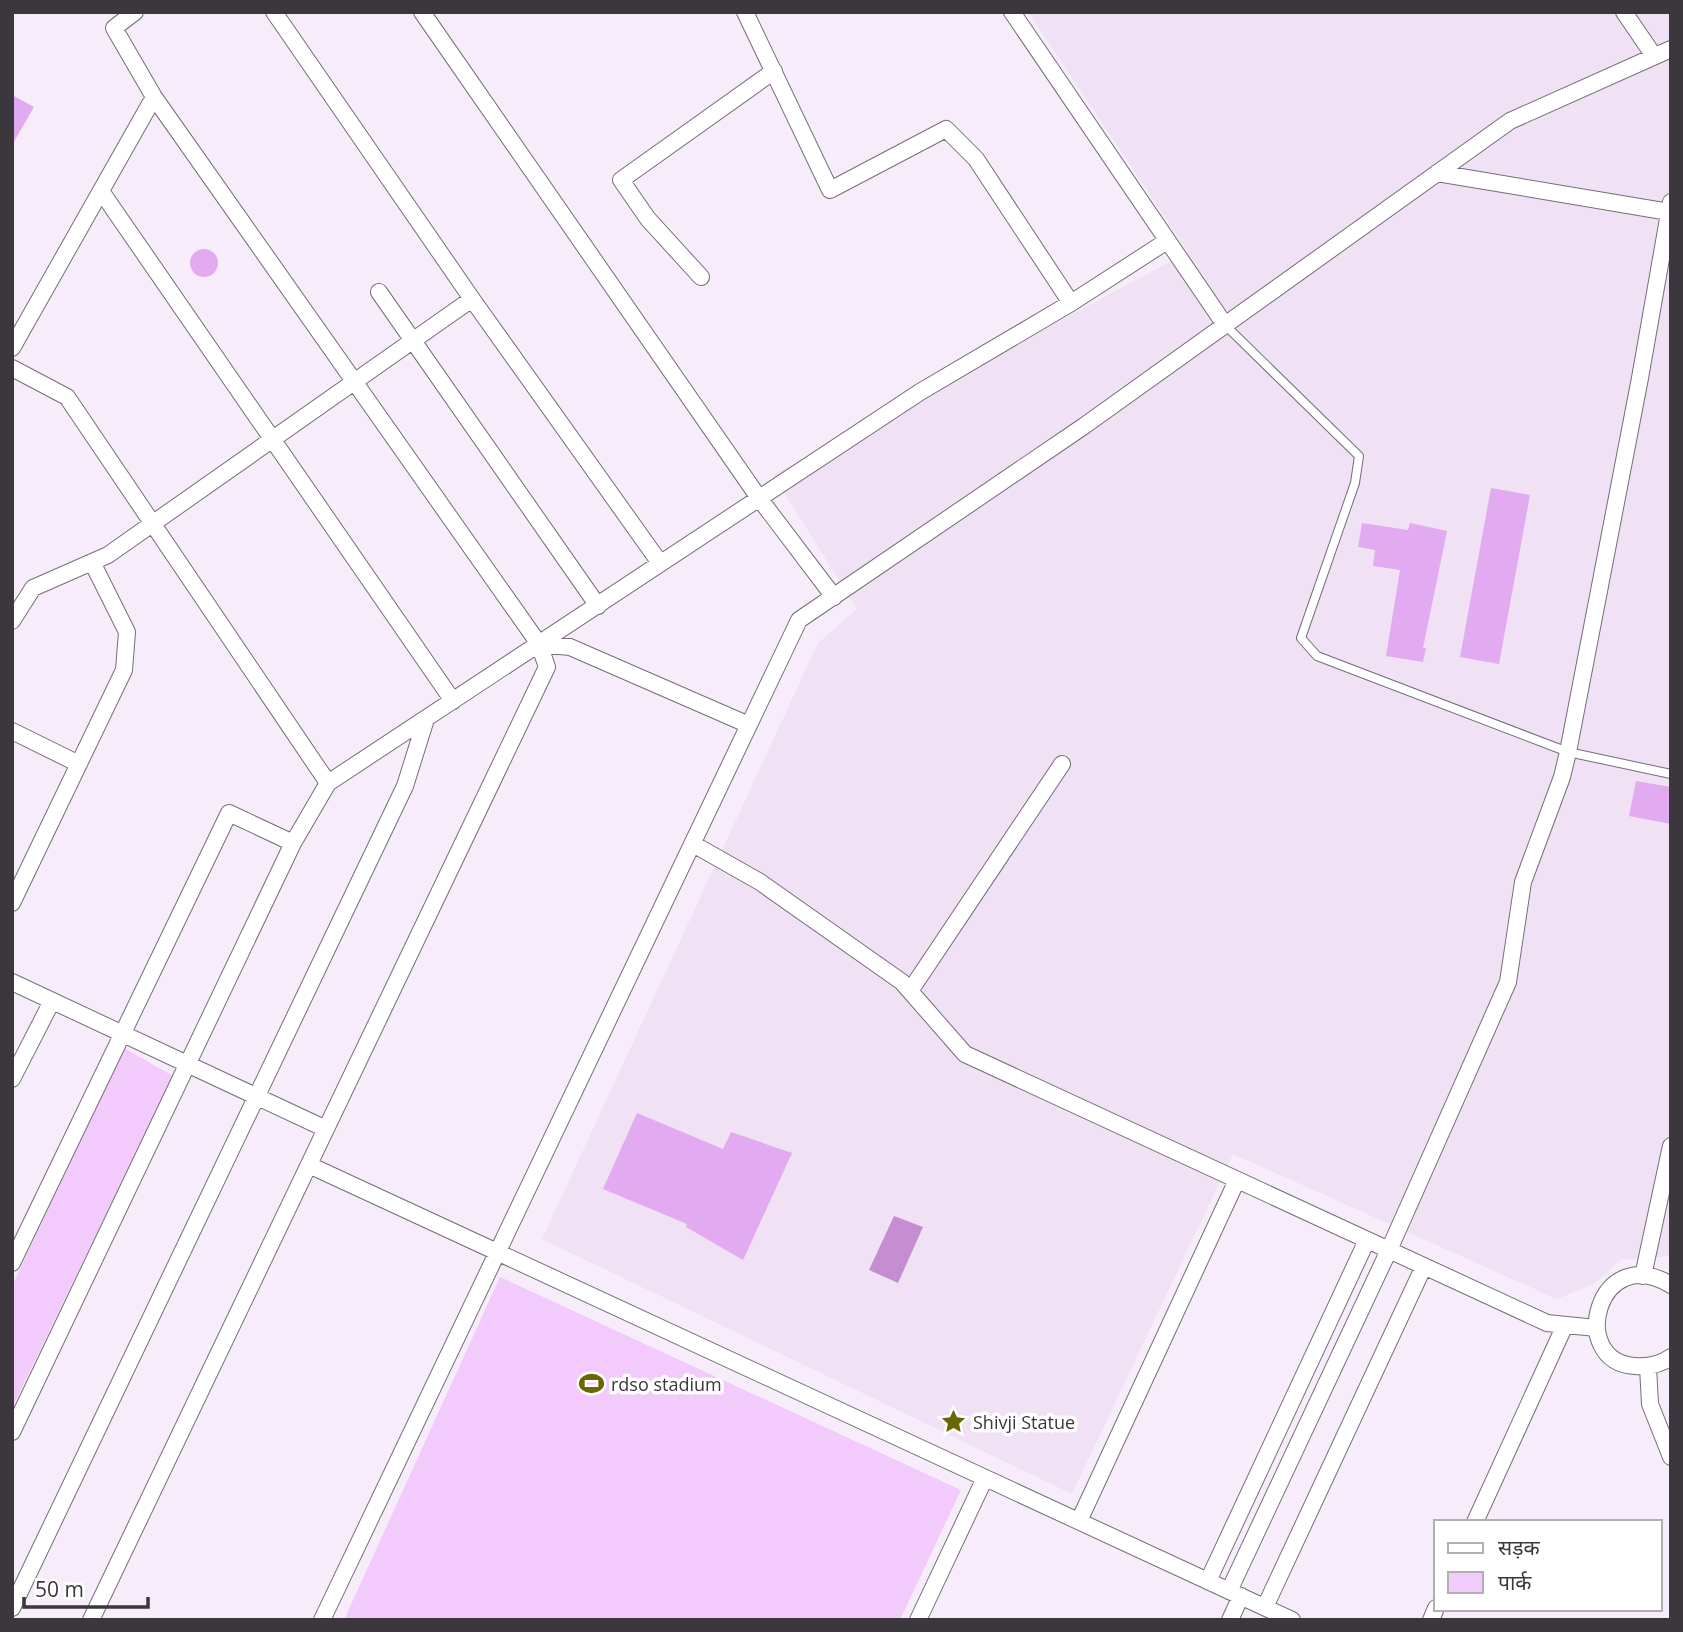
<svg xmlns="http://www.w3.org/2000/svg" width="1683" height="1632" font-family="'Open Sans','Noto Sans Devanagari',sans-serif">
<style>
.built{fill:#f0e1f4}
.green{fill:#f2cafc}
.water{fill:#c58ed3}
.building{fill:#e2aaf0}
.lines{fill:none;stroke-linecap:round;stroke-linejoin:round}
.service-casing{stroke:#756d78;stroke-width:10}
.minor-casing{stroke:#756d78;stroke-width:18}
.service{stroke:#fff;stroke-width:8}
.minor{stroke:#fff;stroke-width:16}
.labels{text-anchor:middle;dominant-baseline:central;stroke-width:7;stroke-linejoin:round;paint-order:stroke}
.poi-label{font-size:18px;fill:#3b373c;stroke:#fff;text-anchor:start}
</style>
<rect width="100%" height="100%" fill="#f7edfa"/>
<path class="built" d="M1028,12H1671V1256L1620,1260L1594,1284L1557,1299L1233,1154L1072,1494L542,1239L818,643L857,609L773,475L1188,252Z"/>
<path class="green" d="M124,1048L173,1076L12,1408V1286Z
M500,1277L961,1490L900,1620H344Z"/>
<path class="water" d="M894,1216L923,1227L898,1283L869,1270Z"/>
<path class="building" d="M12,95L34,107L12,145Z
M190 263a14 14 0 1 1 28 0a14 14 0 1 1-28 0Z
M1491,488L1530,495L1499,664L1460,657Z
M1362,523L1408,530L1410,523L1447,531L1423,648H1426L1423,662L1386,656L1400,570L1373,566L1375,550L1358,547Z
M1636,781L1671,787V824L1629,816Z
M637,1113L723,1149L731,1132L792,1153L743,1260L686,1227L687,1224L603,1189Z"/>
<g class="lines">
<defs>
<path id="service" d="M1225,325L1359,456L1355,483L1301,638L1317,656L1568,752L1671,774"/>
<path id="minor" d="M274,12L472,299L660,563
M422,12L759,498L834,597
M745,12L830,190L946,129L976,159L1071,303L1167,241
M1012,12L1225,325
M1624,12L1654,56
M1437,173L1669,212
M101,191L453,701
M701,277L648,219L621,180L774,71
M379,292L598,606
M12,348L154,97
M12,368L67,397L328,783
M12,621L33,588L108,555L472,299
M539,644L570,647L749,725
M12,731L79,764
M693,844L760,882L902,982L965,1054L1547,1323L1596,1328
M12,903L124,670L127,632L92,562
M12,982L326,1129
M910,991L1062,764
M12,1079L52,1001
M309,1165L1292,1620
M12,1263L229,813L293,843
M1643,1276L1671,1146
M1671,1285C1597,1240 1567,1362 1635,1366C1648,1367 1660,1365 1671,1357
M1648,1367L1650,1404L1671,1457
M12,1432L293,843L328,783L920,392L1071,303
M1079,1521L1237,1180
M1475,1522L1565,1325
M1208,1581L1367,1240
M1229,1591L1389,1250L1508,982L1523,882L1562,777L1568,752L1640,378L1671,202
M1265,1607L1424,1266
M12,1608L405,786L426,719
M91,1620L547,667L539,644L154,97L114,28L135,12
M322,1620L799,620L1084,426L1510,121L1671,49
M918,1620L985,1478
M1230,1620L1241,1596
M1431,1620L1436,1608"/>
</defs>
<use href="#service" class="service-casing"/>
<use href="#minor" class="minor-casing"/>
<use href="#service" class="service"/>
<use href="#minor" class="minor"/>
</g>
<defs>
<symbol id="stadium-bare" viewBox="-9 -9 18 18"><path d="M0-5a6.5 5 0 1 0 0 10a6.5 5 0 1 0 0-10ZM-3.5-1.8h7v3.6h-7Z" fill="#686701" stroke="#fff" stroke-width="2.5" paint-order="stroke"/></symbol>
<symbol id="sight-bare" viewBox="-9 -9 18 18"><path d="M0-6L1.8-2.2L6-1.7L2.9 1.2L3.7 5.4L0 3.3L-3.7 5.4L-2.9 1.2L-6-1.7L-1.8-2.2Z" fill="#686701" stroke="#fff" stroke-width="2.5" paint-order="stroke"/></symbol>
</defs>
<g fill-rule="evenodd">
<use href="#stadium-bare" x="574" y="1366" width="35" height="35"/>
<use href="#sight-bare" x="936" y="1404" width="35" height="35"/>
</g>
<g class="labels">
<g class="poi-label">
<text x="611" y="1384">rdso stadium</text>
<text x="973" y="1422">Shivji Statue</text>
</g>
</g>
<rect width="1683" height="1632" fill="none" stroke="#3b373c" stroke-width="28"/>
<rect x="1434" y="1520" width="228" height="91" fill="#ffffff" stroke="#b1afb1" stroke-width="2"/>
<rect x="1448" y="1543" width="35" height="10" fill="#ffffff" stroke="#b1afb1" stroke-width="2"/>
<text x="1498" y="1555" font-size="21" fill="#3b373c">सड़क</text>
<rect x="1448" y="1572" width="35" height="21" fill="#f2cafc" stroke="#b1afb1" stroke-width="2"/>
<text x="1498" y="1590" font-size="21" fill="#3b373c">पार्क</text>
<path d="M24 1597v10h124v-10" fill="none" stroke="#3b373c" stroke-width="3.5"/>
<text x="35" y="1597" font-size="21" fill="#3b373c" stroke="#ffffff" stroke-width="5" paint-order="stroke">50 m</text>
</svg>
